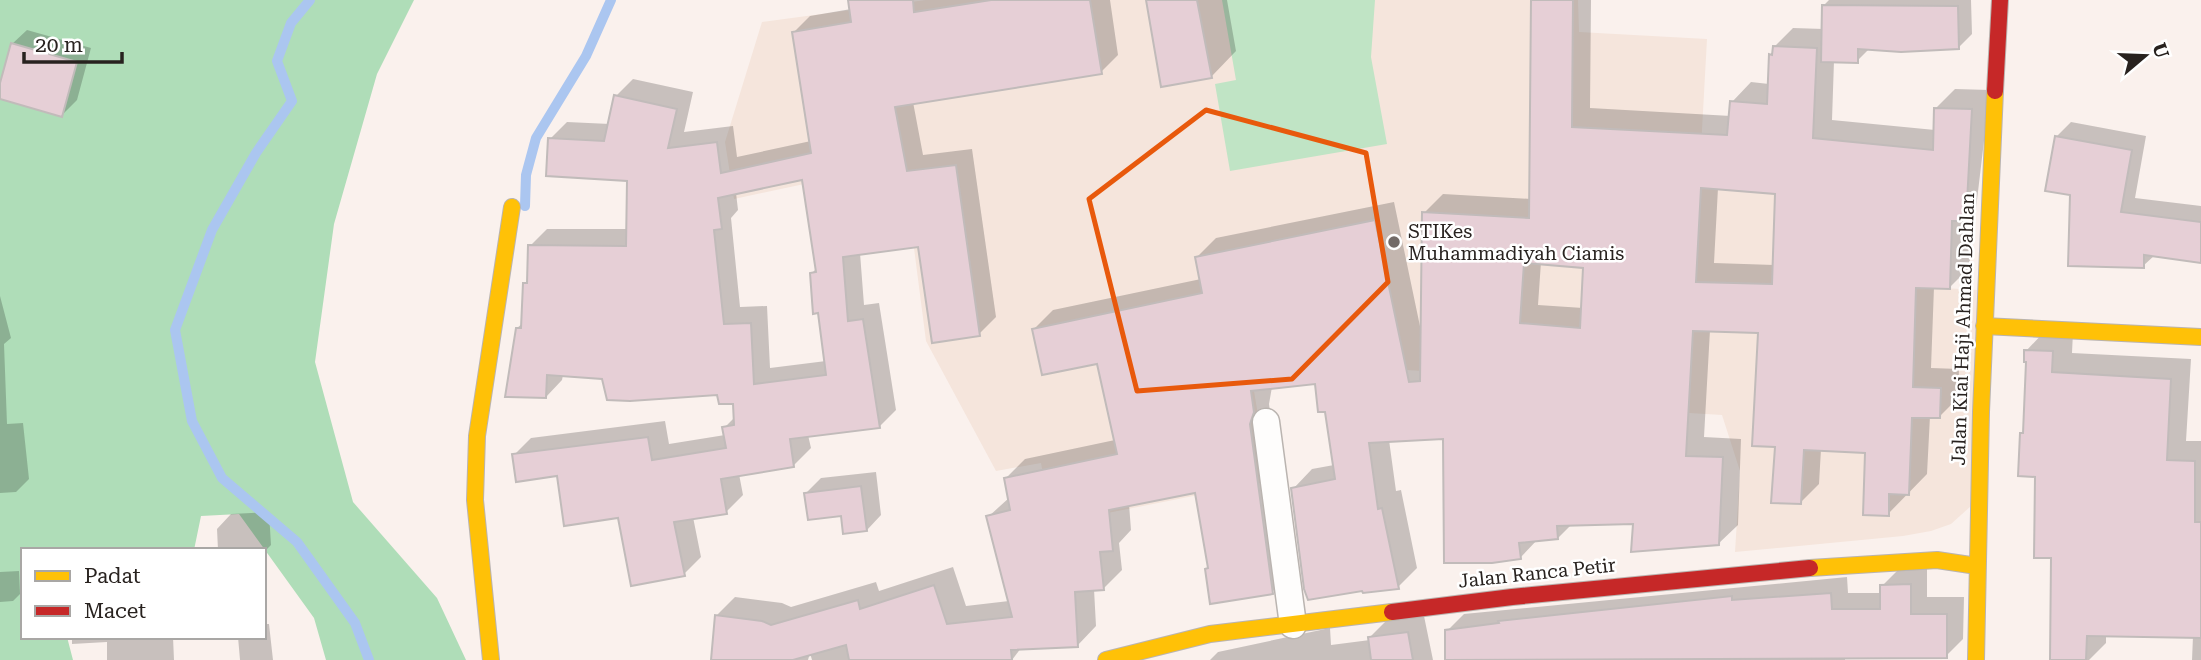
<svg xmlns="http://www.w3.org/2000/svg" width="2201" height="660" font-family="'Roboto Serif',serif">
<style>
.built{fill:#f5e5dc}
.green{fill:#c0e4c5}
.forest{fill:#afddb8}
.shadow{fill:#0003;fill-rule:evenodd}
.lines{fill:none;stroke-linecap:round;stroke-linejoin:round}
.stream{stroke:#abc6f0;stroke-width:10}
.building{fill:#e6cfd6;stroke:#c1bbba;stroke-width:2;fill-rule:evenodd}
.street-casing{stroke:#bab4b0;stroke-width:29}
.slow-casing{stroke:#bab4b0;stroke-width:18}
.jam-casing{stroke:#bab4b0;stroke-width:18}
.street{stroke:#fefdfc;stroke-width:26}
.slow{stroke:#ffc107;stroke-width:16}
.jam{stroke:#c62828;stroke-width:16}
.marked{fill:none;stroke:#e8590c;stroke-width:5;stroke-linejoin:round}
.poi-dot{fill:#726a67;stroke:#fff;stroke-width:2.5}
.labels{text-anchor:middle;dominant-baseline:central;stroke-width:5;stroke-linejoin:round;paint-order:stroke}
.poi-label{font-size:19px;fill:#28221f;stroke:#fff;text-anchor:start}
.street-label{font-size:19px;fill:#28221f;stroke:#fff}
</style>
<rect width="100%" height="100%" fill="#faf1ed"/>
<path class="built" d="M926,0H1578L1579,32L1707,39L1701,148L1760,152L1874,284L1977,290L1971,506L1951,524L1931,531L1903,536L1735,552L1740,471L1722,415L1575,406L1576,380L1389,369L1304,378L1305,385L1254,391L1269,481L1052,524L1041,463L996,471L926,341L903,163L734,199L725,142L762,22Z"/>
<path class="green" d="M1222,0H1375L1371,57L1387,144L1230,171L1215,84L1236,80Z"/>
<path class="forest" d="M0,0H414L377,74L334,224L315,362L353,502L437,598L466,660H326L314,618L239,514L201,516L194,550H23V637H67L73,660H0Z"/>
<path class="shadow" d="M850,0H1110L1118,55L1101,72L913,102L923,155L972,149L996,317L979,334L920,245L860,253L864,305L879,303L896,410L879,427L808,435L811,448L794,465L739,474L743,495L726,512L693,517L701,557L684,574L619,516L558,474L514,455L531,438L665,421L669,444L725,435L724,428L735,417L734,403L719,393L603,377L563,375L562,380L546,397L517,328L523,323L524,284L529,279L530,246L547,229H628L629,179L550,139L567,122L610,124L616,96L633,79L693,92L684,132L733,126L737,157L811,141L793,33L810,16L851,9ZM803,178L817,268L812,273L826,361L770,368L767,306L740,307L731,218L738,210L736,193Z
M1147,0H1227L1236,51L1211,77Z
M1533,0H1591L1590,108L1731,116L1732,102L1751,82L1769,84L1770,55L1774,51V47L1793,28L1824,29V5L1829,0H1971L1972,34L1958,48H1870L1857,61H1834L1832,120L1935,130L1936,108L1955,89L1990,90L1969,268L1950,287H1934L1931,368L1959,369L1958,398L1939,417L1930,416L1927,474L1888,514L1867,451L1821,449L1819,484L1800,503L1776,445L1760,332L1710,330L1704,437L1741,439L1738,525L1718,544L1634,523L1572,524L1558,538L1538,539L1520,558L1445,437L1389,440L1396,491L1401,490L1417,568L1398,587L1293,489L1312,469L1334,465L1327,410L1317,382L1272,387L1269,404L1291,573L1272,592L1209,567L1197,491L1129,504L1131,530L1119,543L1122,570L1103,589H1094L1096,626L1077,646L1021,648L1012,660H812L810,653L808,660H713L716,616L735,597L782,603L791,607L876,582L879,591L953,567L966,606L1009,601L988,517L1010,497L1006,478L1025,459L1115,440L1099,362L1034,329L1053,310L1201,279L1197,257L1216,238L1394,202L1421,331L1424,213L1443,194L1531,199ZM1718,188L1777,192L1774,265L1714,263ZM1541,262L1585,266L1583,308L1538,305Z
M27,30L91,48L77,100L62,115L0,98L12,44Z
M2071,122L2146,136L2135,198L2201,206V261L2155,255L2143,266L2072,194L2056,137Z
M0,296L11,338L4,344L7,424L23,423L29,479L16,492L0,493Z
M2046,330L2073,332L2072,353L2191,359L2186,441H2201V660H2192L2193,636L2106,635V643L2089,660H2052L2053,556L2037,476L2022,434L2025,430L2028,360L2026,351Z
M876,472L881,515L867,530L806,493L821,478Z
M269,512L271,545L264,552V550H218L217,529L231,514Z
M1927,567V597H1964L1963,639L1946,656L1845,657V660H1447V631L1464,614L1847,577L1848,593H1882V586L1899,569Z
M19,571L20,594L13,601L0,602V572Z
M1424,616L1433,660H1210L1218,652L1330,628L1331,645L1370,640V637L1386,621Z
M264,624H269L273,660H240L238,637H264Z
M72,637H173L174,660H107V642L72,644Z"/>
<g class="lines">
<path class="stream" d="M310,0L291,23L277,61L292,101L256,153L212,230L175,330L192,421L222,478L297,542L355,623L369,660
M525,206L526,175L536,138L586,56L611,0"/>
</g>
<path class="building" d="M848,0H913L914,12L991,0H1090L1102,74L895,107L907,171L956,165L980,336L932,343L918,247L843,257L848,321L863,319L880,428L790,439L794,467L721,479L727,514L674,522L685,576L631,586L618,518L564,526L557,476L516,482L512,454L648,437L652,460L726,448L722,427L734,425L733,404H719L717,395L630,401L607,400L602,379L547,375L546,398L505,397L516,328H521L523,283H527L528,245L626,246L627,181L546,176L548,138L604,141L614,95L677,109L668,148L717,142L721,173L811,153L792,32L851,22ZM802,180L816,272L810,273L813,314L818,313L826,375L754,384L751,323L724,324L714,230L722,229L718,198Z
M1146,0H1197L1212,78L1161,87Z
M1531,0H1573L1572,127L1727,135L1730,101L1767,104L1769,54L1772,55L1773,46L1817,48L1813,138L1933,150L1934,108L1972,109L1966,221H1952L1950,289L1916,288L1913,387L1941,388L1940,418H1912L1909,495L1889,494V516L1863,515L1865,453L1804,450L1801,504L1771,503L1775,447L1752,446L1758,333L1693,331L1686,456L1723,457L1719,545L1631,552L1633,524L1557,526L1558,539L1519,543L1521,559L1492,563H1444L1443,439L1369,443L1378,509L1382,508L1399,589L1363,593L1362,591L1308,600L1304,589L1291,488L1335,479L1325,412H1318L1315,384L1251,391L1254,412L1250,424L1273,594L1210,604L1205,569L1208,568L1195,493L1109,510L1113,551L1100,552L1104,590L1075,592L1078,647L1011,650L1012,660H849L846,645L793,660H711L715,615L762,621L771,625L858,600L860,609L934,585L947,624L1012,617L986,516L1010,510L1004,478L1117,454L1097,364L1042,375L1032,329L1202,293L1195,257L1375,220L1409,382L1420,381L1422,212L1529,218ZM1701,188L1775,194L1772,284L1696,282ZM1524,263L1583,268L1580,328L1520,323Z
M1822,5L1958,6L1959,49L1901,52L1858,49V63L1821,62Z
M11,43L77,62L62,117L0,99V83Z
M2055,136L2132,150L2121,212L2201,222V263L2144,255V268L2068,266L2070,195L2045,191Z
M2024,350L2053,351L2052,372L2171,379L2167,460L2195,461V522H2201V638L2087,636L2086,660H2050L2051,558H2034L2035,477L2018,476L2020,433H2023L2026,362H2024Z
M861,486L867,531L843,534L841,516L808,520L804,493Z
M1911,584V614H1947V658L1445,660V630L1499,623L1498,621L1732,596V600L1831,593L1832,609H1880V585Z
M1408,632L1413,660H1371L1368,637Z"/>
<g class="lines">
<defs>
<path id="street" d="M1266,422L1293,625"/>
<path id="slow" d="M1984,326L2201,337
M1810,568L1937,560L1977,566
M491,660L475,500L477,436L512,207
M1106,660L1210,634L1392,612
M1976,660L1981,412L1995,91"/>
<path id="jam" d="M1995,91L2000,0
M1392,612L1512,597L1810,568"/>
</defs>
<use href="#street" class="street-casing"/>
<use href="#slow" class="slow-casing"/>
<use href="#jam" class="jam-casing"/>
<use href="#street" class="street"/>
<use href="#slow" class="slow"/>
<use href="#jam" class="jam"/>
</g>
<path class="marked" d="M1206,110L1366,153L1388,282L1292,379L1137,391L1089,199Z"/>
<circle class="poi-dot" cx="1394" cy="242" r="7"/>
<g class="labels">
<g class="poi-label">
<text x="1408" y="231">STIKes<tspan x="1408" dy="22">Muhammadiyah Ciamis</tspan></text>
</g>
<g class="street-label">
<text transform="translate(1963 329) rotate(-88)">Jalan Kiai Haji Ahmad Dahlan</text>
<text transform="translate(1537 573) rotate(-6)">Jalan Ranca Petir</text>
</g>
</g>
<rect x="21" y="548" width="245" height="91" fill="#ffffff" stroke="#a9a7a5" stroke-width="2"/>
<rect x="35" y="571" width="35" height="10" fill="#ffc107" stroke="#a9a7a5" stroke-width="2"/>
<text x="84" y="583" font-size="21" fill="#28221f">Padat</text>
<rect x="35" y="606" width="35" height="10" fill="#c62828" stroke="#a9a7a5" stroke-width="2"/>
<text x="84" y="618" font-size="21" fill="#28221f">Macet</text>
<g transform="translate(2145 56) rotate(71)" stroke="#ffffff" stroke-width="5" paint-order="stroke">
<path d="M0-5L12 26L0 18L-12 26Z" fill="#28221f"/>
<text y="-10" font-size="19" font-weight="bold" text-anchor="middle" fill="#28221f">U</text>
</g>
<path d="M24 52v10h98v-10" fill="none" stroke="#28221f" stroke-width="3.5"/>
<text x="35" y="52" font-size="21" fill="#28221f" stroke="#ffffff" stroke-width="5" paint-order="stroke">20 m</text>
</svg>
